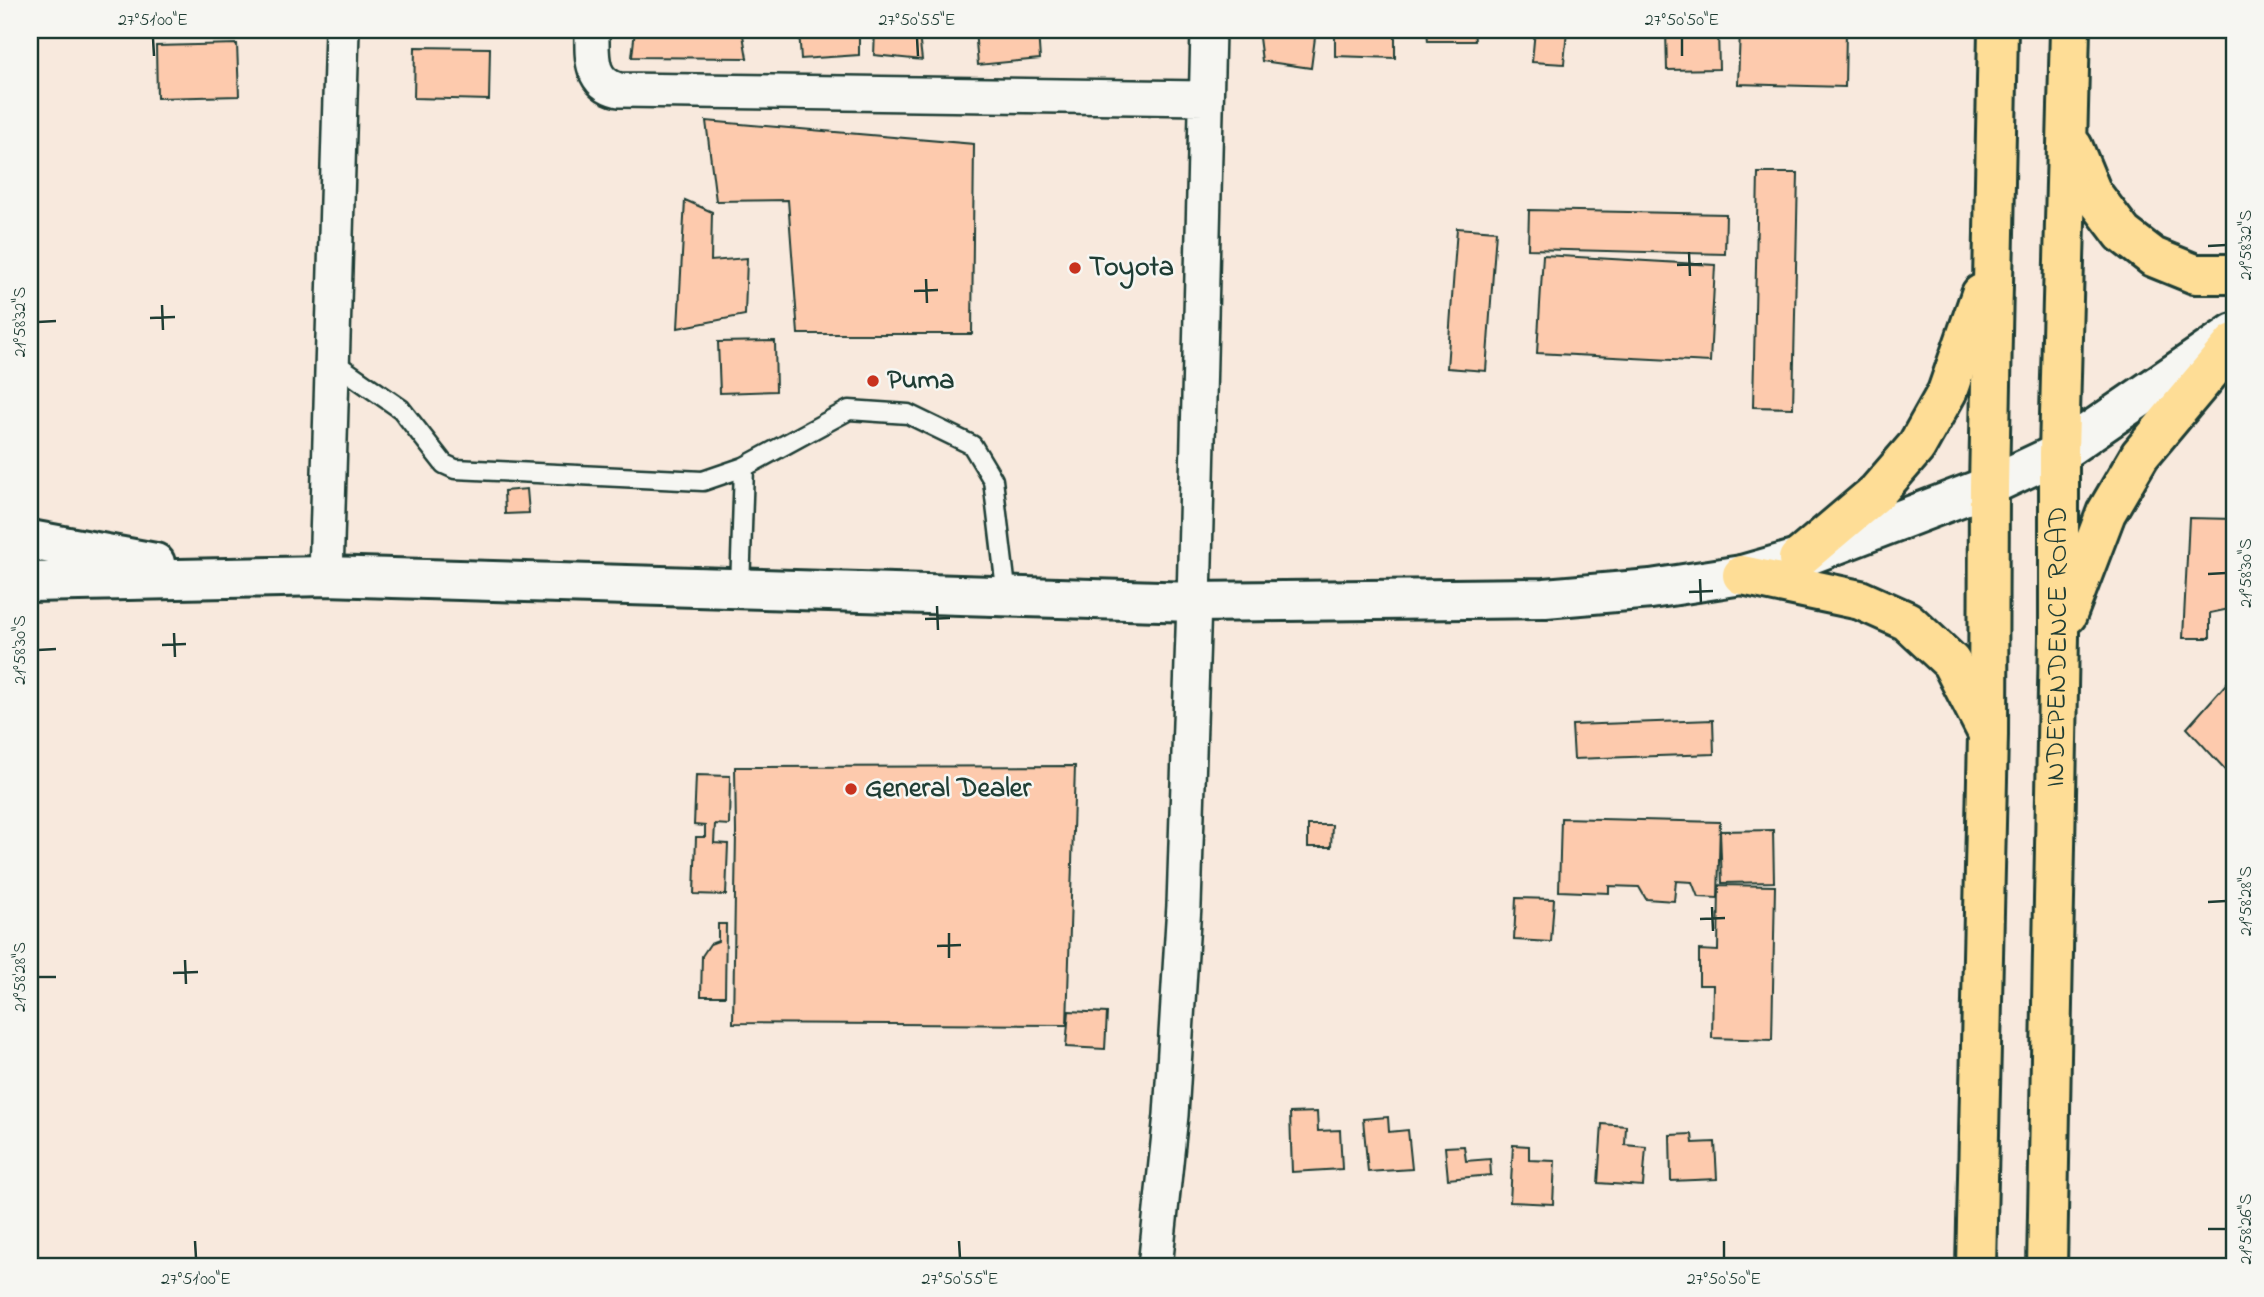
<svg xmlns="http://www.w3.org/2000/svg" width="2264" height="1297" font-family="'Indie Flower',sans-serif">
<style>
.building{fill:#fdcaad;stroke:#1f3d34;stroke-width:2}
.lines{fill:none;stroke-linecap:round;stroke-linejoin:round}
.lane-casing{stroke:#1f3d34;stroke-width:23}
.street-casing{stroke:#1f3d34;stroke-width:38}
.secondary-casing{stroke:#1f3d34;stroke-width:44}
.primary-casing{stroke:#1f3d34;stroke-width:44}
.lane{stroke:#f6f6f2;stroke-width:18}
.street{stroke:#f6f6f2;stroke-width:33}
.secondary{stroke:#f6f6f2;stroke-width:38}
.primary{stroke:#fedd96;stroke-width:38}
.ticks{fill:none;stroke:#1f3d34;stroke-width:2.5}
.poi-dot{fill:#c8321e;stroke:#f6f6f2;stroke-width:2.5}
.labels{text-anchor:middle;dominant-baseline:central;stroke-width:5;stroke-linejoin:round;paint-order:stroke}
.poi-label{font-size:28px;font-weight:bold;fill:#1f3d34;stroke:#f6f6f2;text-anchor:start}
.street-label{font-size:28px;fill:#1f3d34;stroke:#f6f6f2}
.neatline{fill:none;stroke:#1f3d34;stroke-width:2.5}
.ticks-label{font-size:18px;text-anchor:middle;fill:#1f3d34}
</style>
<rect width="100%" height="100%" fill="#f8e9dd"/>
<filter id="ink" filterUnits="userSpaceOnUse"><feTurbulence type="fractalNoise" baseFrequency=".0143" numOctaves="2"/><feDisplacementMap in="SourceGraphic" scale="14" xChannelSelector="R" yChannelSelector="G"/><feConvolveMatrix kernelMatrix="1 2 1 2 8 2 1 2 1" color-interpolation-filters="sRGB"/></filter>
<g filter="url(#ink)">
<path class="building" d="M635,30H791L743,35L747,58L632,57Z
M799,30H859V55L801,59Z
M875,30H962L919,35L922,60L874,55Z
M975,30H1088V34L1038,31L1040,59L978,65Z
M1258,30H1316L1311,68L1262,61Z
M1335,30H1395V58L1335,56Z
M1427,30H1474L1475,41H1428Z
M1535,30H1567L1564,64L1532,62Z
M1666,30H1718L1719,69L1667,70Z
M1740,30H1846L1845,87L1738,84Z
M237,44L239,96L157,98L156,46Z
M415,47L490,48L489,100L414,98Z
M706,121L974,144L972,334H798L788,200L716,201Z
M1758,173H1798L1793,408L1753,407Z
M685,200L712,212L711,261L747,258L745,315L678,328Z
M1529,210L1726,214L1725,254L1528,249Z
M1457,228L1496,231L1486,371L1447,368Z
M1543,255L1715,265L1710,362L1537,353Z
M775,341L776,391L720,393L718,342Z
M527,489L529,513L505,514L504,491Z
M2189,518L2234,519V608L2210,613V638H2183Z
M2234,675V779L2187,728Z
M1713,720L1714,754L1574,759L1572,725Z
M1075,766L1067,1025L733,1023L736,832L735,767Z
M696,775L730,776L729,825L715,824L714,843L728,844L726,895L694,894L696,837H705V826L694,825Z
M1561,818L1720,822L1718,898L1698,897L1692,882L1676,881L1674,901L1646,899L1639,887L1609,886V893L1559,891Z
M1308,825H1332L1331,847H1308Z
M1773,830L1774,882L1722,883L1720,831Z
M1719,885L1775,886L1772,1040L1712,1038L1713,985H1699V950L1718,951Z
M1516,898L1554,899L1551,942L1514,940Z
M718,924H726L725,996H701L702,956L710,944L718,941Z
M1069,1011L1107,1013L1105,1049L1066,1047Z
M1317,1112L1318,1131L1340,1130L1342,1169L1292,1172L1290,1113Z
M1388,1117L1389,1132L1408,1130L1412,1169L1368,1172L1363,1119Z
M1602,1124L1626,1126L1625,1145L1646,1147L1643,1186L1598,1183Z
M1692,1134L1693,1143L1715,1142L1717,1179L1671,1181L1670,1135Z
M1513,1145L1529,1146V1160L1555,1161L1553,1204L1510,1202Z
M1464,1146L1466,1161L1490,1159L1491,1175L1448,1179L1445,1147Z"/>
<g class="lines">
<defs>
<path id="lane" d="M332,361L401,409L444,464L455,469L703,481L744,467L849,410L908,414L972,445L993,480L1007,597
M740,589L744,467"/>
<path id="street" d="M592,30C592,55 589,83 619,90L1204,98
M326,576L342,30
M1155,1267L1171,1115L1184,905L1194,602L1208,30"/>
<path id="secondary" d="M30,540L155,563
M30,582L326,576L1194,602L1545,598L1651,589L1742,575L1798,559L1989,486L2059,453L2234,333"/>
<g id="primary">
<path d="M2073,147L2092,193L2123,234L2153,257L2195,274H2234"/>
<path d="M1798,559L1877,492L1916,447L1947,392L1981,294"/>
<path d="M1742,575L1860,600L1907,621L1951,662L1986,730"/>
<path d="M2067,615L2106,513L2140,455L2234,343"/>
<path d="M1976,1267L1988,735L1989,486L1998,30"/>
<path id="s1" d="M2047,1267L2059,636V453L2070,30"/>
</g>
</defs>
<use href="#lane" class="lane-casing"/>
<use href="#street" class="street-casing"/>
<use href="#secondary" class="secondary-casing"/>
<use href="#primary" class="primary-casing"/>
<use href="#lane" class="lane"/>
<use href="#street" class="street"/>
<use href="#secondary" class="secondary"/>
<use href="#primary" class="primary"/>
</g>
</g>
<path class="ticks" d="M153,38L154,56M917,38L918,56M1682,38V56M2208,246L2226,245M1689,252L1690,276M1677,265L1702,264M926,279L927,303M914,291L938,290M162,305L163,330M150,318L175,317M38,322L56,321M2208,574L2226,573M1700,579L1701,604M1689,592L1713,591M937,606L938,630M925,619L950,618M174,633L175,657M162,645L186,644M38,650L56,649M2208,902L2226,901M1712,907L1713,931M1700,919L1725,918M949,933V958M937,946L961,945M185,960L186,984M173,973L198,972M38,977H56M2208,1229H2226M195,1241L196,1258M959,1241L960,1258M1724,1241V1258"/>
<g class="poi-dot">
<circle cx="1075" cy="268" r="7"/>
<circle cx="873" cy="381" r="7"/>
<circle cx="851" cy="789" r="7"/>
</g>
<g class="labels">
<g class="poi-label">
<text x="1089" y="268">Toyota</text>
<text x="887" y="381">Puma</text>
<text x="865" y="789">General Dealer</text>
</g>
<g class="street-label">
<text stroke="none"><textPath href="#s1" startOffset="620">INDEPENDENCE ROAD</textPath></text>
</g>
</g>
<rect width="2264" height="1297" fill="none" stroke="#f6f6f2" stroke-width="77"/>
<rect x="38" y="38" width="2188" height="1220" class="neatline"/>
<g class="ticks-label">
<text x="153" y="25">27°51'00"E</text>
<text x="917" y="25">27°50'55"E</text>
<text x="1682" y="25">27°50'50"E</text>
<text transform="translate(2245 245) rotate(-90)" y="6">21°58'32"S</text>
<text transform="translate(19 322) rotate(-90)" y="6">21°58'32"S</text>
<text transform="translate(2245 573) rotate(-90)" y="6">21°58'30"S</text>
<text transform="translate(19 650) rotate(-90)" y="6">21°58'30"S</text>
<text transform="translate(2245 901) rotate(-90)" y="6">21°58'28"S</text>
<text transform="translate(19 977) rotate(-90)" y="6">21°58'28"S</text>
<text transform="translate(2245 1229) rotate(-90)" y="6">21°58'26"S</text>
<text x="196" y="1284">27°51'00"E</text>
<text x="960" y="1284">27°50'55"E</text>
<text x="1724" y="1284">27°50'50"E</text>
</g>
</svg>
